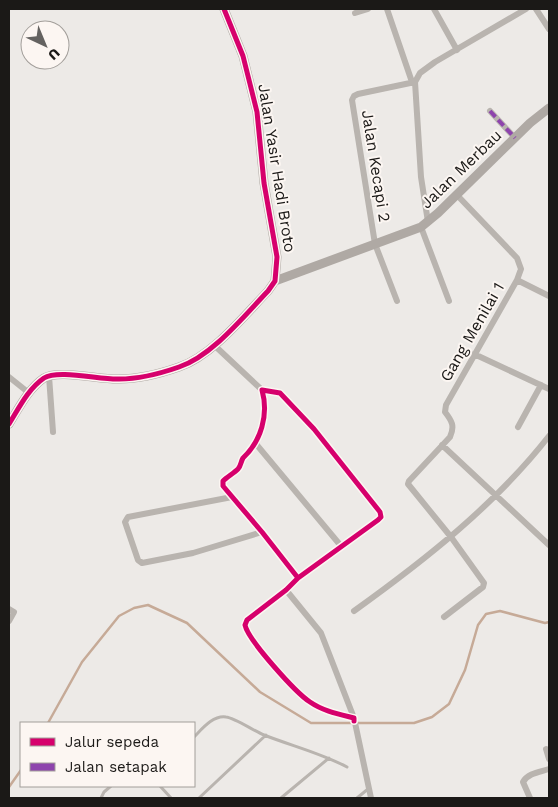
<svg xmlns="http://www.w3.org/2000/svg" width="558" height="807" font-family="'Work Sans',sans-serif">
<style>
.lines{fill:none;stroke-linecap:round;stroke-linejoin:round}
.stream{stroke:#c6aa97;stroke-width:2.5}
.lane{stroke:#b9b4af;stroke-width:3}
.street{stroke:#b9b4af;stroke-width:6}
.secondary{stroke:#afa9a4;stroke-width:9}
.quiet{stroke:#8e44ad;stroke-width:4;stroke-dasharray:8 4;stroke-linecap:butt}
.cycleway-casing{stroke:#fcf6f2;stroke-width:8}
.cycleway{stroke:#d6006c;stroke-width:5}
.labels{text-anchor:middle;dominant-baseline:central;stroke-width:4;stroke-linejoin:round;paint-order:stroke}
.street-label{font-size:16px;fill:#1b1917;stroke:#fcf6f2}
</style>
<rect width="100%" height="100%" fill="#edeae7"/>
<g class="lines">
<path class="stream" d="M48,723L82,662L119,616L134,608L148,605L187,623L260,692L311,723H414L432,717L449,704L465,670L478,625L486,614L500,611L545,623L549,622
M9,787L21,770"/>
<path class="lane" d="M194,737C202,729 213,715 226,717C235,718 254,731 264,735C292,746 321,753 347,767
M160,786L171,798
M101,798L104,792L111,786
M199,798L266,735
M281,798L329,758
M357,798L368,789"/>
<path class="street" d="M387,9L412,82
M434,9L457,50
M536,9L549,29
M355,13L368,9
M490,111L515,138
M428,222L421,177L415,82L420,73L435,62L526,9
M421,227L449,301
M517,280L549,296
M397,301L375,244L352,100L354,96L358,94L415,82
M214,345L262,390
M474,354L549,389
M49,376L53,432
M9,377L29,393
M518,427L541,385
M256,444L341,546
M442,445L549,545
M232,497L128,517L125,522L138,560L142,563L193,553L262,532
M298,578L262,532L223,486V481C227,477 234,473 238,469C241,466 241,461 243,458C261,441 269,415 262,390L280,393L314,429L380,512L381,517L378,520L298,578L286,590L247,620L245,625C248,640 296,693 310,702C323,711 338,714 354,718
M286,590L321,633L354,718L371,798
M9,609L14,612L9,621
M354,611C425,560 495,505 549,436
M444,617L483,587L484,583L451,537L408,484L409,481L450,437C455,426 452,421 445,412L446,405L517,280L521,269L517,258L456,194
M546,749L549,759
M530,798L523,782C528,773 540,772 549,769"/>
<path class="secondary" d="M275,281L421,227L438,213L530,123L549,108
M9,424C19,408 28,389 44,378C58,369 101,380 119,379C140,379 159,374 179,367C212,356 244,316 268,291L275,281L277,257L264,183L257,112L243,56L224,9"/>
<path class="quiet" d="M490,111L515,138"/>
<defs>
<path id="cycleway" d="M9,424C19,408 28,389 44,378C58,369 101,380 119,379C140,379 159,374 179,367C212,356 244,316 268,291L275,281L277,257L264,183L257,112L243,56L224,9
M298,578L262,532L223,486V481C227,477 234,473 238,469C241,466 241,461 243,458C261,441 269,415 262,390L280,393L314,429L380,512L381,517L378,520L298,578L286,590L247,620L245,625C248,640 296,693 310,702C323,711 338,714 354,718V721"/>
</defs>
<use href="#cycleway" class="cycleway-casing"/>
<use href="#cycleway" class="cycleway"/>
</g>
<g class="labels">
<g class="street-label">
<text transform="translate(376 166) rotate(81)">Jalan Kecapi 2</text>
<text transform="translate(277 168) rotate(81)">Jalan Yasir Hadi Broto</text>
<text transform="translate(461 169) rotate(-44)">Jalan Merbau</text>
<text transform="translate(472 332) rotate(-60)">Gang Menilai 1</text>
</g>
</g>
<rect width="558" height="807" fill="none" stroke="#1b1917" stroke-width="20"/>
<rect x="20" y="722" width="175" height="65" fill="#fcf6f2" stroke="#a29e9a"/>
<rect x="30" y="738" width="25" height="8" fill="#d6006c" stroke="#a29e9a"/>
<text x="65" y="747" font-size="15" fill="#1b1917">Jalur sepeda</text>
<rect x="30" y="763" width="25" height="8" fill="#8e44ad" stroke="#a29e9a"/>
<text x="65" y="772" font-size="15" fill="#1b1917">Jalan setapak</text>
<g transform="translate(45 45) rotate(136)"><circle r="24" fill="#fcf6f2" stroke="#a29e9a"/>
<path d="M0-4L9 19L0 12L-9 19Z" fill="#646260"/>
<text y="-8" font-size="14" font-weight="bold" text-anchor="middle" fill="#1b1917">U</text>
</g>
</svg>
